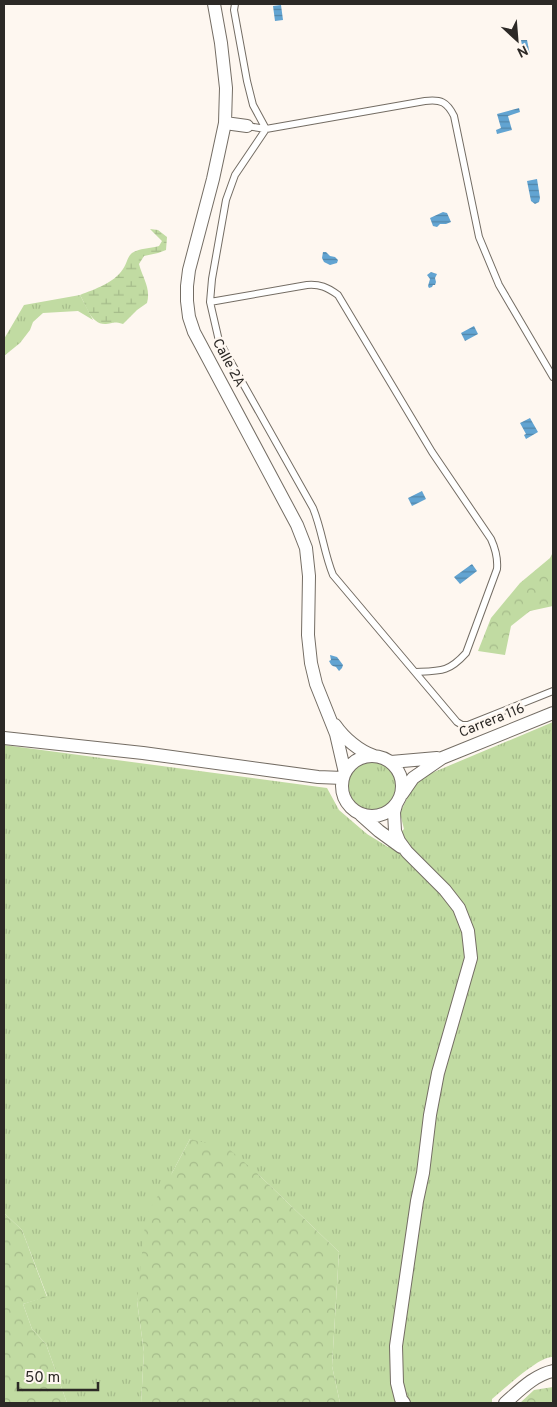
<svg xmlns="http://www.w3.org/2000/svg" width="557" height="1407" font-family="Overpass,sans-serif">
<style>
.grass{fill:url(#grass-tufts)}
.forest{fill:url(#forest-crowns)}
.wetland{fill:url(#wetland-marsh)}
.water{fill:url(#water-rules)}
.lines{fill:none;stroke-linecap:round;stroke-linejoin:round}
.service-casing{stroke:#746d64;stroke-width:8}
.minor-casing{stroke:#746d64;stroke-width:14}
.service{stroke:#fff;stroke-width:6}
.minor{stroke:#fff;stroke-width:12}
.labels{text-anchor:middle;dominant-baseline:central;stroke-width:5;stroke-linejoin:round;paint-order:stroke}
.street-label{font-size:14px;fill:#2c2926;stroke:#fef7f0}
</style>
<defs>
<pattern id="grass-tufts" width="24" height="20" patternUnits="userSpaceOnUse" patternTransform="scale(1.25)"><rect width="24" height="20" fill="#c1dba2"/><path d="M3 7l-1-3M5 7V3M7 7l1-3M15 17l-1-3M17 17v-4M19 17l1-3" fill="none" stroke="#a6bc8b"/></pattern>
<pattern id="forest-crowns" width="20" height="18" patternUnits="userSpaceOnUse" patternTransform="scale(1.25)"><rect width="20" height="18" fill="#c1dba2"/><path d="M2 6a3 3 0 1 1 6 0M12 15a3 3 0 1 1 6 0" fill="none" stroke="#a6bc8b"/></pattern>
<pattern id="wetland-marsh" width="20" height="14" patternUnits="userSpaceOnUse" patternTransform="scale(1.25)"><rect width="20" height="14" fill="#c1dba2"/><path d="M1 5h8M5 5V1M11 12h8M15 12V8" fill="none" stroke="#a6bc8b"/></pattern>
<pattern id="water-rules" width="6" height="5" patternUnits="userSpaceOnUse" patternTransform="scale(1.25)"><rect width="6" height="5" fill="#62a4d2"/><path d="M0 2.5h6" fill="none" stroke="#5186aa"/></pattern>
</defs>
<rect width="100%" height="100%" fill="#fef7f0"/>
<path class="grass" d="M80,295L93,320L78,311L43,313L33,322L30,330L20,343L4,356V339L24,305Z
M553,722V1357C540,1355 503,1390 492,1399V1403H340L332,1366L339,1252L259,1175L190,1139L172,1173L137,1301L144,1352L141,1403H67L46,1344L32,1329L23,1304L47,1296L22,1230L4,1213V745L327,788L339,810L367,834L388,847L404,829L400,813L409,794L422,777Z
M342 786a30 30 0 1 1 60 0a30 30 0 1 1-60 0Z"/>
<path class="forest" d="M553,552V606L530,611L511,626L505,655L478,651L491,618L520,583L550,558Z
M190,1139L229,1149L259,1175L339,1252L332,1366L340,1403H141L144,1352L137,1301L146,1215L172,1173Z
M4,1213L22,1230L47,1297L23,1304L32,1329L46,1344L67,1403H4Z
M553,1387V1403H520L534,1390Z"/>
<path class="wetland" d="M150,229L158,230L167,237L166,250L158,253L144,256L139,264C143,279 151,288 147,303L137,310L123,324C113,321 115,323 106,324C91,325 86,305 80,295C95,289 114,283 123,269C128,262 127,254 136,251C143,248 152,248 159,246L162,241Z"/>
<path class="water" d="M281,5L283,20L275,21L273,6Z
M521,40H527L530,55L524,56Z
M519,108L520,112L508,116L512,130L497,134L496,130L501,128L497,114Z
M537,179L540,198L539,202L535,204L531,201L527,181Z
M443,212L447,213L451,222L446,224H440L437,227L433,226L430,218Z
M323,252H326L330,256L335,257L338,260L337,263L330,265L324,262L322,258Z
M431,272L437,274L435,278L436,282L435,285H433L432,287L429,288L428,286L430,279L427,275Z
M474,326L478,334L465,341L461,333Z
M530,418L538,432L526,439L524,435L526,434L520,423Z
M422,491L426,499L412,506L408,498Z
M472,564L477,571L460,584L454,577Z
M330,655L337,657L343,665L342,668L339,671L336,667C332,666 331,665 329,661L331,660Z"/>
<g class="lines">
<defs>
<path id="service" d="M235,4L234,10L247,81L253,105L266,129
M247,126L266,129L425,101C441,99 447,102 454,116L479,237L499,285L553,377
M266,129L235,175L226,200L212,279L210,302L219,341L313,508C322,530 324,553 333,575L457,722L462,725H468L553,691
M210,302L307,285C320,284 327,287 338,295L432,452L491,539C496,550 498,558 497,569L466,653C449,672 441,671 416,672"/>
<path id="minor" d="M214,4L221,43L226,88L225,123L213,179L189,270L187,286V301L189,317L194,332L297,525L306,548L309,576L308,635L311,663L316,684L336,734L345,773
M225,123L247,126
M335,725C344,738 359,751 374,756
M4,738L143,753L318,777L343,778
M342 786a30 30 0 1 1 60 0a30 30 0 1 1-60 0Z
M391,762L437,758
M402,794L413,778L442,758L553,713
M396,805L394,812L395,831L399,841L407,852L445,890L459,908L468,931L471,958L438,1073L430,1115L423,1173L417,1201L396,1346L397,1383L401,1399L404,1403
M361,815L379,831L401,847
M505,1403C519,1391 534,1375 553,1371"/>
</defs>
<use href="#service" class="service-casing"/>
<use href="#minor" class="minor-casing"/>
<use href="#service" class="service"/>
<use href="#minor" class="minor"/>
</g>
<g class="labels">
<g class="street-label">
<text transform="translate(228 363) rotate(62)">Calle 2A</text>
<text transform="translate(492 721) rotate(-22)">Carrera 116</text>
</g>
</g>
<rect width="557" height="1407" fill="none" stroke="#2c2926" stroke-width="10"/>
<g transform="translate(517 40) rotate(154)" stroke="#fef7f0" stroke-width="4" paint-order="stroke">
<path d="M0-4L9 19L0 12L-9 19Z" fill="#2c2926"/>
<text y="-8" font-size="14" font-weight="bold" text-anchor="middle" fill="#2c2926">N</text>
</g>
<path d="M18 1382v8h80v-8" fill="none" stroke="#2c2926" stroke-width="2.5"/>
<text x="25" y="1382" font-size="15" fill="#2c2926" stroke="#fef7f0" stroke-width="4" paint-order="stroke">50 m</text>
</svg>
